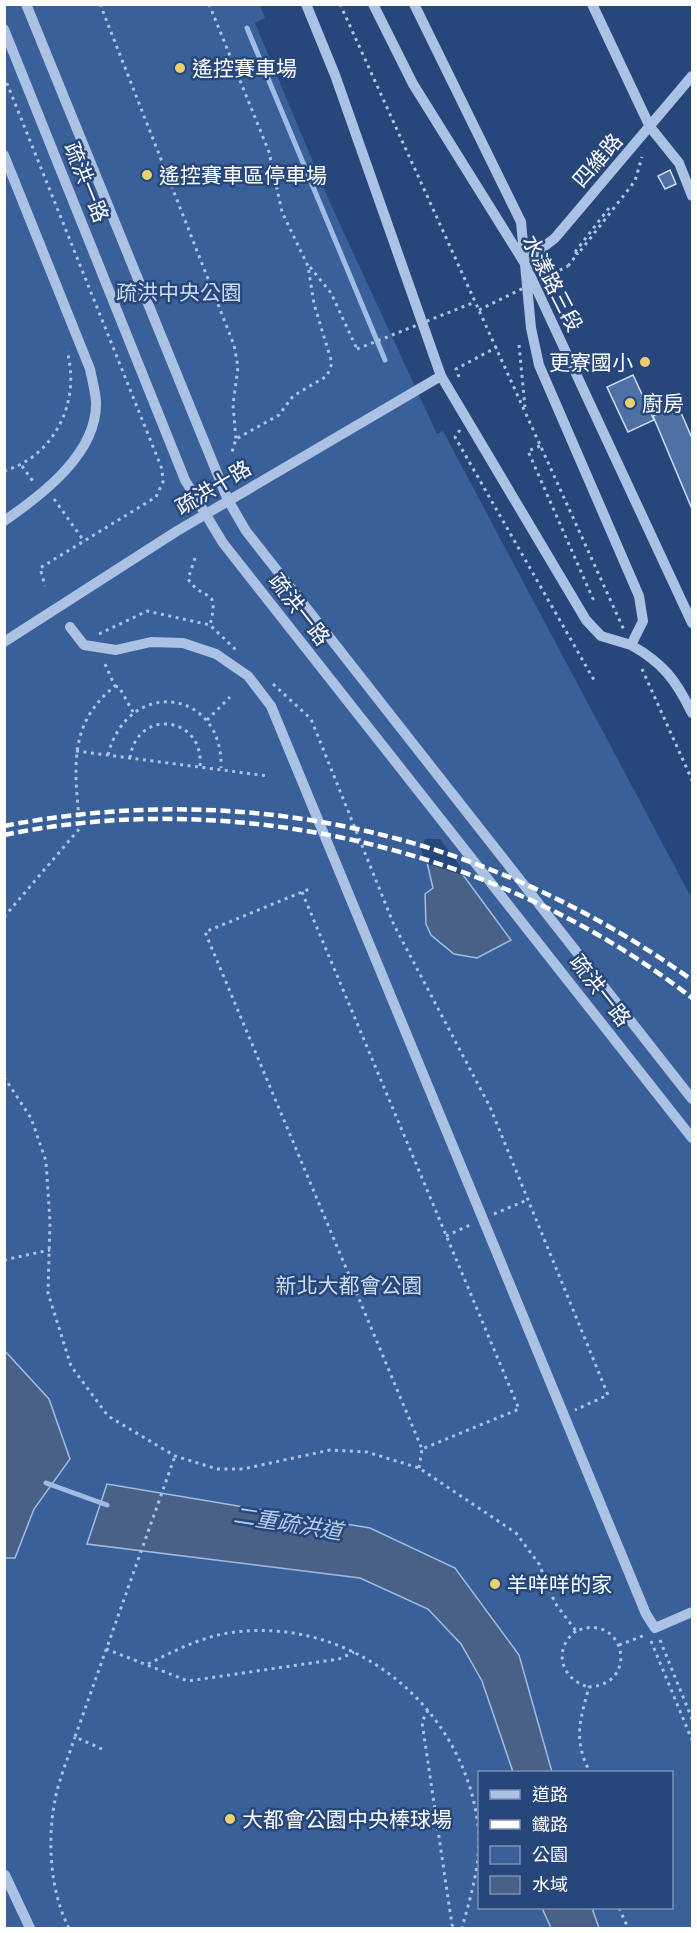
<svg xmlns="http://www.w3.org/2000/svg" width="697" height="1933" font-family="Quicksand,'Noto Sans TC',sans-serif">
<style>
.green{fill:#3a6099;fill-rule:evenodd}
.water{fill:#4a6187;stroke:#a0bce4;stroke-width:1.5}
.pier{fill:#27477b}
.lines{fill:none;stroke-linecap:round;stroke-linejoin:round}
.stream{stroke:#a0bce4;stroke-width:5}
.building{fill:#4f70a4;stroke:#ceddf3;stroke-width:1.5}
.path{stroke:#abc2e4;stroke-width:3;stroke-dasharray:3 4.5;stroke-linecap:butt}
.minor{stroke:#abc2e4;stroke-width:10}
.rail{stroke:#fff;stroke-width:4.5;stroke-dasharray:10 4.5;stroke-linecap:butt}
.path-bridge{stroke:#abc2e4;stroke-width:3;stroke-dasharray:3 4.5;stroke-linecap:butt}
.poi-dot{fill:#eccf71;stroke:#27477b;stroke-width:2}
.labels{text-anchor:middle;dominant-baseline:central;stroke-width:5;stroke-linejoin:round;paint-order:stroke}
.poi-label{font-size:21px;fill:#fff;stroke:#27477b;text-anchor:start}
.street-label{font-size:21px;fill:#fff;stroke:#27477b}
.park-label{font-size:21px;fill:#ceddf3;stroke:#27477b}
.water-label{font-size:22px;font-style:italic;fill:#b6ccec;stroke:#27477b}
</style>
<rect width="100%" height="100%" fill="#27477b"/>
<path class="green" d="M5,5H260L265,18L255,23L331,205L437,434L443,431L692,899V1928H5ZM480,1772H672V1908H480Z"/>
<path class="water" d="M438,841L511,940L477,958L454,954L431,935L426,924L425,894L433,888L424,850Z
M4,1350L49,1399L70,1459L34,1509L15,1558H5Z
M107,1484L370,1528L455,1568L519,1655L552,1772H513L482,1681L461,1644L428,1609L360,1578L87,1544Z
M542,1908H592L599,1928H551Z"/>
<path class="pier" d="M425,839H440L468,877L425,863L421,849Z"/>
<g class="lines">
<path class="stream" d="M247,28L385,360
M46,1483L107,1505"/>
</g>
<path class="building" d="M670,170L676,184L665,189L658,176Z
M633,375L654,420L628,432L607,387Z
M678,406L692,438V509L653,416Z"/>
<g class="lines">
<path class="path" d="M100,4L234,345L238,367L233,405L236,439
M209,4L269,152L282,212L308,266L314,304L332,363L327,376L293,396L279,415L236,439L232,452
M340,4L624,630
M4,76L162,469L163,482L156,497L40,568L45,586
M575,252L578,254L635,181L642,157
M575,252L609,208L611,210
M568,266L578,253
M310,267L331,293L357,349
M519,345L525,407
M459,377L456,369L497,347
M460,430L455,437L594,680
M540,446L528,451L593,599L589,601
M22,466L35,484
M4,471C55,456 81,401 67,351
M54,499L84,541
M195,558L188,579C205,604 220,585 210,625
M99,634L147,611L210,625L237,651
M642,669L692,780
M273,684L311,719L394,925L490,1107L608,1395L575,1410
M115,686L119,687L133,712
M207,720L230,697
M76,751L268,776
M108,755C128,676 224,689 221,768
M130,758C137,707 205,716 200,767
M302,892L519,1409L422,1449L205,932L302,892L312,888
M4,917L80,828C75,772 66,725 115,686L104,662
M4,1077L31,1118L46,1161L50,1222L48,1293L71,1366L108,1416L175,1456L217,1469H243L330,1450L367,1452L419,1468L516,1533L539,1564L555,1603L576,1631C624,1611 641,1684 589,1687C580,1720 573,1740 590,1772
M494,1214L527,1200
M446,1236L472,1224
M4,1260L50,1250
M419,1468L422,1449
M576,1631C552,1649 561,1680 589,1687
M660,1640L692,1719
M651,1641L692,1740
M619,1645L645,1635
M106,1649L188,1681L339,1659L354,1652
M148,1664C174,1651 199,1638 228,1633C350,1614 463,1705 478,1825C482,1861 471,1895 462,1928
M428,1710L422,1722L452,1925L455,1928
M102,1749L75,1737L175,1456
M619,1908L628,1928
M69,1928C50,1892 47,1840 55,1800C59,1779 68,1758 75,1737"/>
<path class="minor" d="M26,4L228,500L246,531L692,1099
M306,4L335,75L441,376L586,620L601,636L631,645L643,621L639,596L539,365L531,328L521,222L414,4
M373,4L413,84L524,262L692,623
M592,4L650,127L679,163L692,196
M4,29L185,480L223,543L692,1138
M4,155L90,369C92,379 95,390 96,401C98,453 42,495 4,521
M524,262L555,238L692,76
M70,627L84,645L116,650L151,642L183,643L216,654L248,676L271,706L646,1614L655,1628L692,1612
M4,642L177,531L441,376
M631,645C663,663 676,680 692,713
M5,1875L30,1928"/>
<path class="rail" d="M4,826C250,778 490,835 692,980
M4,835C239,786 504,851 692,998"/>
<path class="path-bridge" d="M479,310L568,266
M357,349L475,302"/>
</g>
<g class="poi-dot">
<circle cx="180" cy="68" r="6"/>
<circle cx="147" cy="175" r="6"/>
<circle cx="645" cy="362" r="6"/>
<circle cx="630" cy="403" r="6"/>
<circle cx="495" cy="1584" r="6"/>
<circle cx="230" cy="1819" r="6"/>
</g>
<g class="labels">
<g class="poi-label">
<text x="192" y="68">遙控賽車場</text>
<text x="159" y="175">遙控賽車區停車場</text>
<text x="633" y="362" text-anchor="end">更寮國小</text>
<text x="642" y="403">廚房</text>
<text x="507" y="1584">羊咩咩的家</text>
<text x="242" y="1819">大都會公園中央棒球場</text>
</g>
<g class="street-label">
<text transform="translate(597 160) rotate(-49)">四維路</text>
<text transform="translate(87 182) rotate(68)">疏洪一路</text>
<text transform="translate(553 283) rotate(63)">水漾路三段</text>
<text transform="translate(213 487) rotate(-31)">疏洪十路</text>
<text transform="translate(300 609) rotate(52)">疏洪一路</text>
<text transform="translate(601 990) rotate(52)">疏洪一路</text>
</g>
<g class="park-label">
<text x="179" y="292">疏洪中央公園</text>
<text x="349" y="1285">新北大都會公園</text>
</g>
<g class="water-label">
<text transform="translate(288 1523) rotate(9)">二重疏洪道</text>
</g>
</g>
<rect width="697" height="1933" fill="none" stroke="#ffffff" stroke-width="12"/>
<rect x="478" y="1771" width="195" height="138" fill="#27477b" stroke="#7d91b0" stroke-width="1.5"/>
<rect x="490" y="1790" width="30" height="9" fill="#abc2e4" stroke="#7d91b0" stroke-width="1.5"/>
<text x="532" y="1801" font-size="18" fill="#ffffff">道路</text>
<rect x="490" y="1820" width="30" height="9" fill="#ffffff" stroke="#7d91b0" stroke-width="1.5"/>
<text x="532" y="1831" font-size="18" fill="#ffffff">鐵路</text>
<rect x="490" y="1846" width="30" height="18" fill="#3a6099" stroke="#7d91b0" stroke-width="1.5"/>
<text x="532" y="1861" font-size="18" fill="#ffffff">公園</text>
<rect x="490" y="1876" width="30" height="18" fill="#4a6187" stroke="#7d91b0" stroke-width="1.5"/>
<text x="532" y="1891" font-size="18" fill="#ffffff">水域</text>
</svg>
